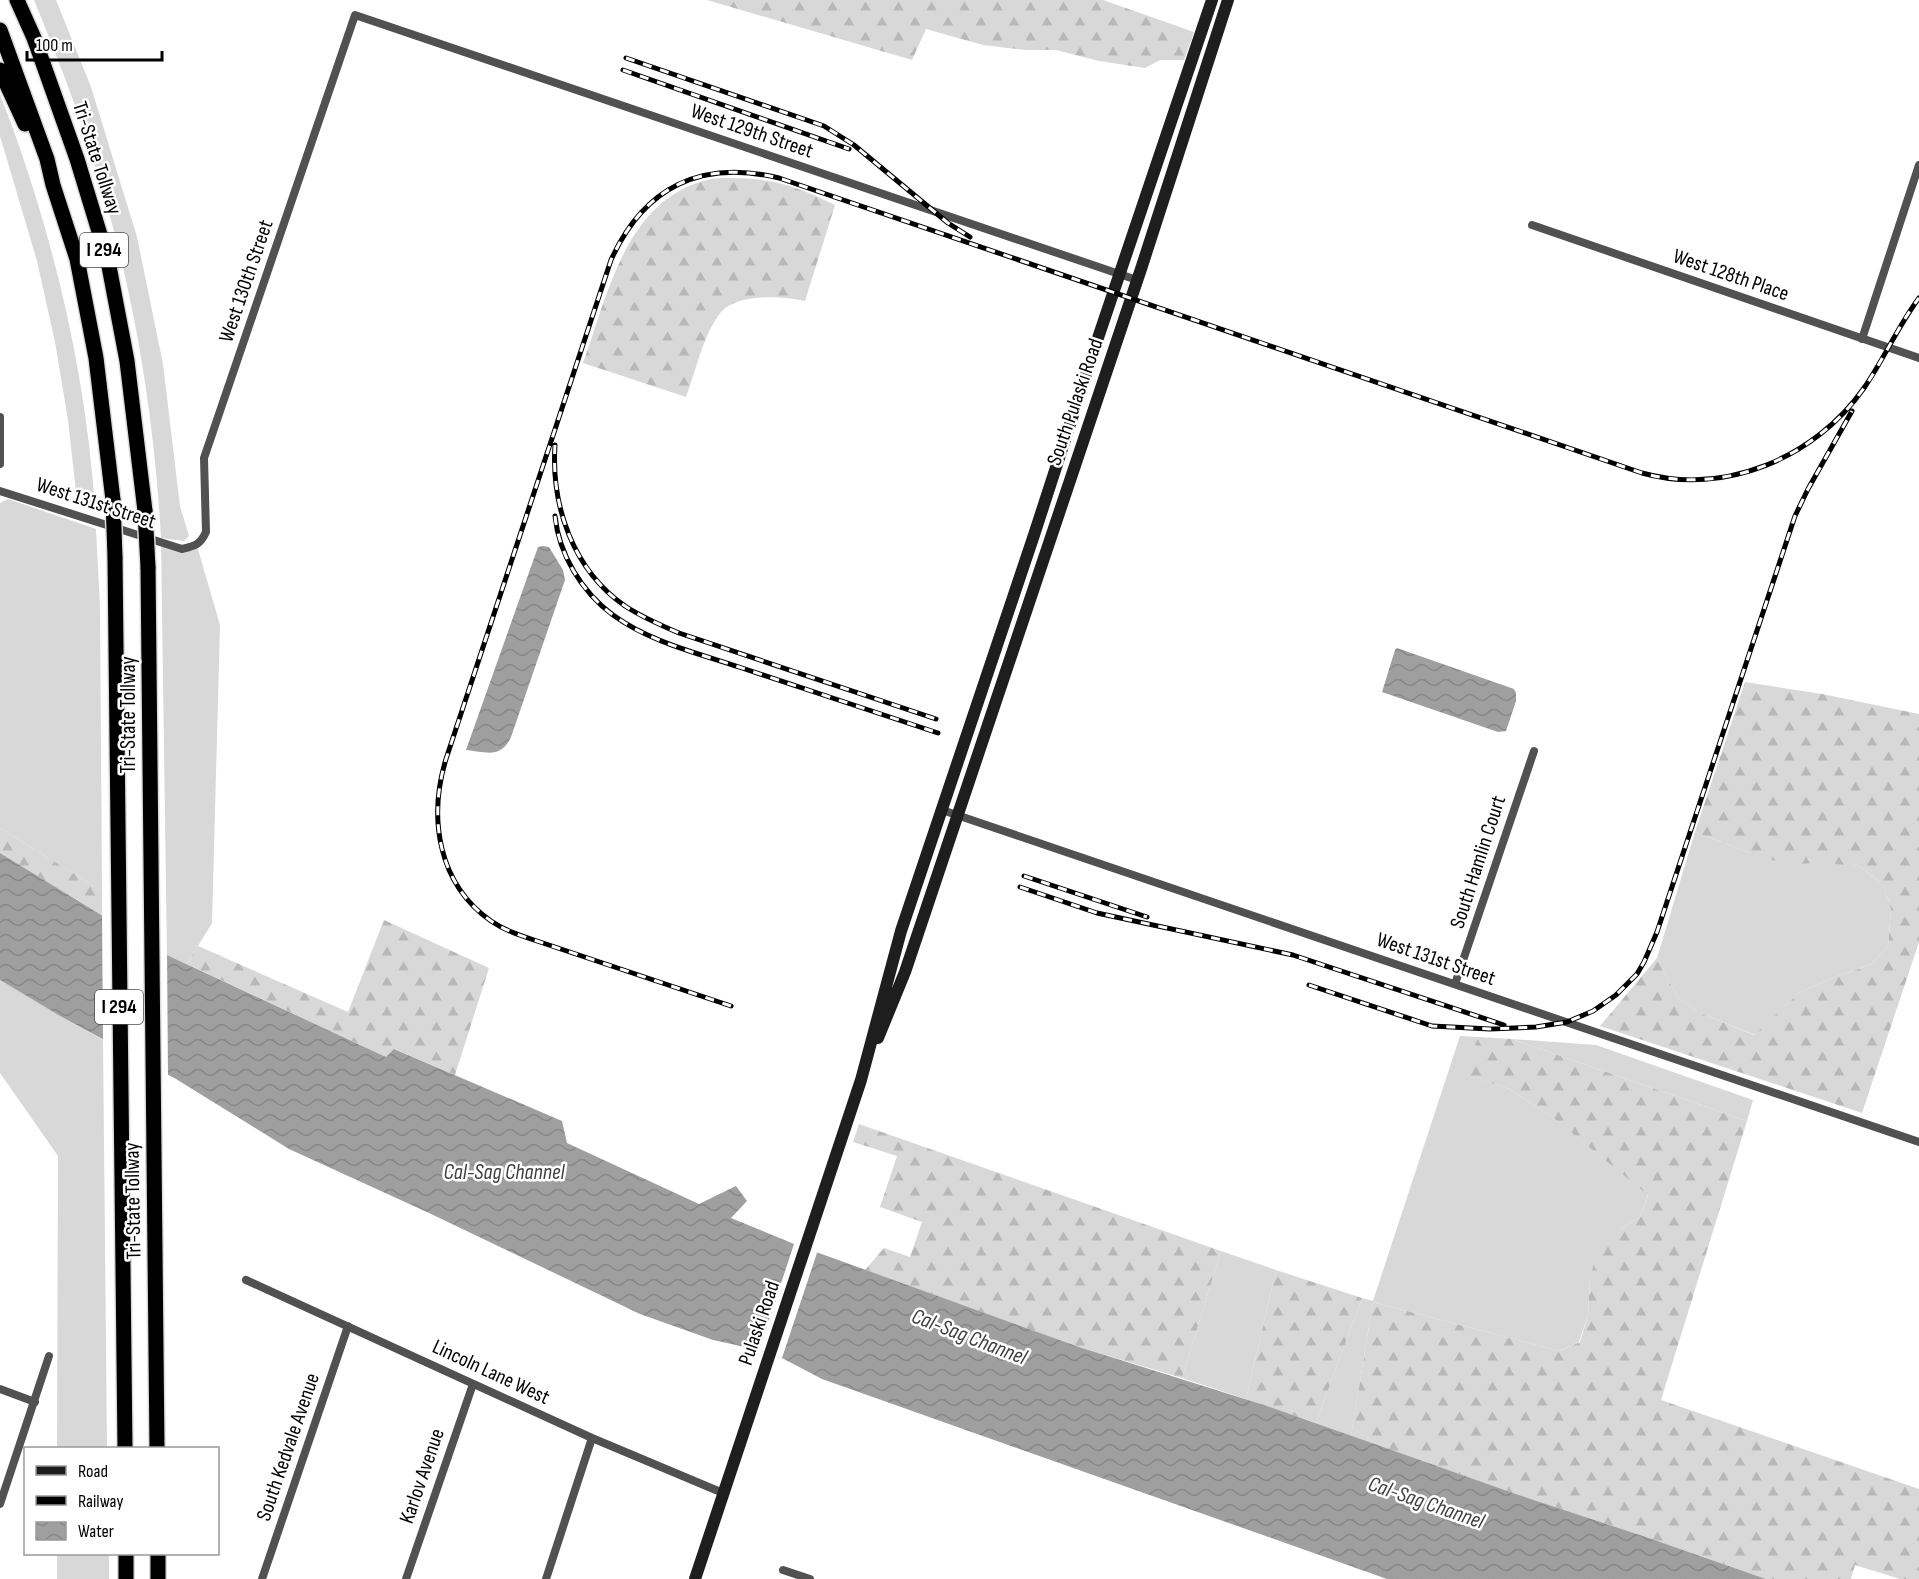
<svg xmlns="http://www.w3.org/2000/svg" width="1919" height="1579" font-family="'Sofia Sans Condensed',sans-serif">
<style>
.grass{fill:#d8d8d8}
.forest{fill:url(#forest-firs)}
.water{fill:url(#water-waves)}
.pier{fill:#fff}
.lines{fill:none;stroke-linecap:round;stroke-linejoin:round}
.highway-casing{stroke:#dbdbdb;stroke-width:18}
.street{stroke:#515151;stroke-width:8}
.secondary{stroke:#1e1e1e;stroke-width:12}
.highway{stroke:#000;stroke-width:15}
.rail-casing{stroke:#000;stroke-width:5}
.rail{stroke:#fff;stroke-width:3;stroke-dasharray:9;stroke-linecap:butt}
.highway-bridge-casing{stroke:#dbdbdb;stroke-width:18;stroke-linecap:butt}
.highway-bridge{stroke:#000;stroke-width:15}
.labels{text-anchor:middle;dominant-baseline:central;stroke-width:5;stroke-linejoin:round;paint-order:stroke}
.shield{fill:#fff;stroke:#4c4c4c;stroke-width:1.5}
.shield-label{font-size:20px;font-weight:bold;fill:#000}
.street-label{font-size:21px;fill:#000;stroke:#fff}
.water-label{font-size:22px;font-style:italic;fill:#404040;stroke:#fff}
</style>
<defs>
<pattern id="forest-firs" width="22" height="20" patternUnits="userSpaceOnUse" patternTransform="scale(1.5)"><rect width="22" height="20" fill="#d8d8d8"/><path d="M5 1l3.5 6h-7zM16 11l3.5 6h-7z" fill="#b8b8b8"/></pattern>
<pattern id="water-waves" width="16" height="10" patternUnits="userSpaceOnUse" patternTransform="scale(1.5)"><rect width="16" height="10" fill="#9f9f9f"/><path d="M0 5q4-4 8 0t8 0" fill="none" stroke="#878787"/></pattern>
</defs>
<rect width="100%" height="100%" fill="#fff"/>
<path class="grass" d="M34,0H56L91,87L137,237L163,364L180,506L189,536L184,541L161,538C155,426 137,310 106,202C87,133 61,66 34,0Z
M0,94C51,226 85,365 95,507L77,501L68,420L55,342L37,261L0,136Z
M8,499L96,529L100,607L102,891L0,828V503Z
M161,542L197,546L220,625L212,923L187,964L167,955Z
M1695,832L1748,852L1859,866L1884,885L1891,909L1888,946L1870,965L1832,978L1799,993L1755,1035L1700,1013L1678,998L1657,958Z
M0,980L60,1016L103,1040L107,1448H57L58,1156L0,1073Z
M1460,1036L1478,1037L1465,1074L1509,1089L1551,1116L1648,1194L1640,1217L1620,1229L1590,1279L1588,1315L1579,1342L1559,1351L1373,1302L1351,1436L1316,1423L1362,1298L1373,1301Z
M1512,1039L1596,1045L1753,1100L1747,1121Z
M1221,1251L1276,1270L1246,1399L1182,1378Z
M57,1554H109V1579H57Z"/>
<path class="forest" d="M707,0H1103L1194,32L1184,60H1160L1145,68L1099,61L1056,50H1025L983,45L926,29L912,60Z
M730,178C773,178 797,186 835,205L805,301C782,296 739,293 721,312C705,330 695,373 686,397L583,363C608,294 626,200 707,180C714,178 723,178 730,178Z
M1745,682L1822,694L1919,714V942L1862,1113L1600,1026L1657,958L1678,998L1700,1013L1754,1035L1799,993L1832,978L1870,965L1888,946L1891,909L1884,885L1859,866L1824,863L1785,864L1748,852L1695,832Z
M0,828L102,891V915L0,853Z
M384,920L489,968L455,1075L395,1049L386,1057L187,964L198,946L348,1012Z
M1478,1037L1512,1039L1747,1121L1661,1400L1919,1489V1579H1900L1855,1565L1851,1579H1766L1643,1536L1516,1494L1351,1436L1373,1302L1559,1351L1580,1342L1588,1315L1590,1279L1598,1247L1620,1229L1640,1217L1648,1195L1551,1116L1509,1089L1464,1074Z
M859,1124L1221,1251L1182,1378L1079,1347L865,1270L884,1248L910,1257L922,1222L880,1207L897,1156L853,1142Z
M1276,1270L1362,1298L1316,1423L1246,1399Z"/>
<path class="water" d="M543,546L549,547L563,570L565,580L511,737C501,759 486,752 466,750L538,547Z
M1397,648L1514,689L1516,693V701L1506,731L1498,732L1382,692L1395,650Z
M0,853L167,955L386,1057L394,1049L562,1121L567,1143L699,1204L736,1186L747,1201L731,1218L794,1244L1079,1347L1264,1405L1516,1494L1643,1536L1766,1579H1387L822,1379L782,1358L759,1350L713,1340L640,1314L429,1213L289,1149L176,1079L60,1016L0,980Z"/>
<path class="pier" d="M102,912L167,952L168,1078L103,1043Z
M795,1241L818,1250L782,1358L759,1350Z"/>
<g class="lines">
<defs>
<path id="highway" d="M17,0L34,38L77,159L108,261L127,361L145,511
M0,30L47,159L53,185L77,259L96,358L113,500
M0,70L25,124
M115,557L125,1448
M148,567L157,1448
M126,1554V1579
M158,1554V1579"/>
</defs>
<use href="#highway" class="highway-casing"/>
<path class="street" d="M1532,225L1919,358
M1862,339L1919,165
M0,417V464
M0,491L182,549C195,546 200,545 206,532L204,458L355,15L1137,280
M942,810L1919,1142
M1455,984L1534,751
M246,1280L592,1438L723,1493
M0,1389L35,1402
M0,1504L49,1356
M783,1570L810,1579
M262,1579L348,1326
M406,1579L473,1384
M546,1579L592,1438"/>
<path class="secondary" d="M878,1038L905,972L1141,269L1228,0
M695,1579L861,1080L901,931L1034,535L1099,335L1212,0"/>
<use href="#highway" class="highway"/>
<defs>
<path id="rail" d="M626,58L824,126L854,145L948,223L970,237
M623,70L849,149
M555,445C551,506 573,570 625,606C642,617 660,625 679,633L936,719
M555,516C559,555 582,592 613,615C650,642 697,653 739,667C805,689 872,711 938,733
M1024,876L1147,917
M1020,887L1097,913L1293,955L1504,1025
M1309,985L1432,1026L1490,1029L1536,1027L1567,1022L1593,1011L1616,995L1637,974L1644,962L1657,932L1795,516L1808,489L1852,411
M731,1006L534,940C519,935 504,930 491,921C438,884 428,818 446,759L611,260C644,187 701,159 779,178L1642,473C1725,496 1815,458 1864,388C1884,359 1898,326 1919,298"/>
</defs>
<use href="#rail" class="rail-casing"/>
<use href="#rail" class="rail"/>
<defs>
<path id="highway-bridge" d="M113,500L115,557
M145,511L148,567"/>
</defs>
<use href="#highway-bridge" class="highway-bridge-casing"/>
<use href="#highway-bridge" class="highway-bridge"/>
</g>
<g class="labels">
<g class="shield">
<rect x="80" y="233" width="48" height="34" rx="4.5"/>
<rect x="95" y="990" width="48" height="34" rx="4.5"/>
</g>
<g class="shield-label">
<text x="104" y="250">I 294</text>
<text x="119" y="1007">I 294</text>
</g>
<g class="street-label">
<text transform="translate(752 131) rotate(19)">West 129th Street</text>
<text transform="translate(97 158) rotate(72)">Tri-State Tollway</text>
<text transform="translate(1731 275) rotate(19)">West 128th Place</text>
<text transform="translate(246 281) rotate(-71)">West 130th Street</text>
<text transform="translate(1075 402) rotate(-71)">South Pulaski Road</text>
<text transform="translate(96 503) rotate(18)">West 131st Street</text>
<text transform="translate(128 715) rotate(-90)">Tri-State Tollway</text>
<text transform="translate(1478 862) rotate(-72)">South Hamlin Court</text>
<text transform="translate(1436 959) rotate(19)">West 131st Street</text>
<text transform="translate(133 1201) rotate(-91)">Tri-State Tollway</text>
<text transform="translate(759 1323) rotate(-71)">Pulaski Road</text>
<text transform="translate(491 1372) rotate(25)">Lincoln Lane West</text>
<text transform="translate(288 1447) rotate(-71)">South Kedvale Avenue</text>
<text transform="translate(422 1476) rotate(-71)">Karlov Avenue</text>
</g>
<g class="water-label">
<text x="504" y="1172">Cal-Sag Channel</text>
<text transform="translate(969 1337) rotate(21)">Cal-Sag Channel</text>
<text transform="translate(1426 1503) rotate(19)">Cal-Sag Channel</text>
</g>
</g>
<rect x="24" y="1447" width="195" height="108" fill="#ffffff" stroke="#999999" stroke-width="1.5"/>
<rect x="36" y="1466" width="30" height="9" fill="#1e1e1e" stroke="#999999" stroke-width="1.5"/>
<text x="78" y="1477" font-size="18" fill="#000000">Road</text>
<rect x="36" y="1496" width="30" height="9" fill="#000000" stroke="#999999" stroke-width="1.5"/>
<text x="78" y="1507" font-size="18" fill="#000000">Railway</text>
<rect x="36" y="1522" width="30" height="18" fill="url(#water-waves)" stroke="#999999" stroke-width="1.5"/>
<text x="78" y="1537" font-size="18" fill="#000000">Water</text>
<path d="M27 51v9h135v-9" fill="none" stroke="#000000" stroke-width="3"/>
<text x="36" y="51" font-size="18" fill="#000000" stroke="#ffffff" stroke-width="4.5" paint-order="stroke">100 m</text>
</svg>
